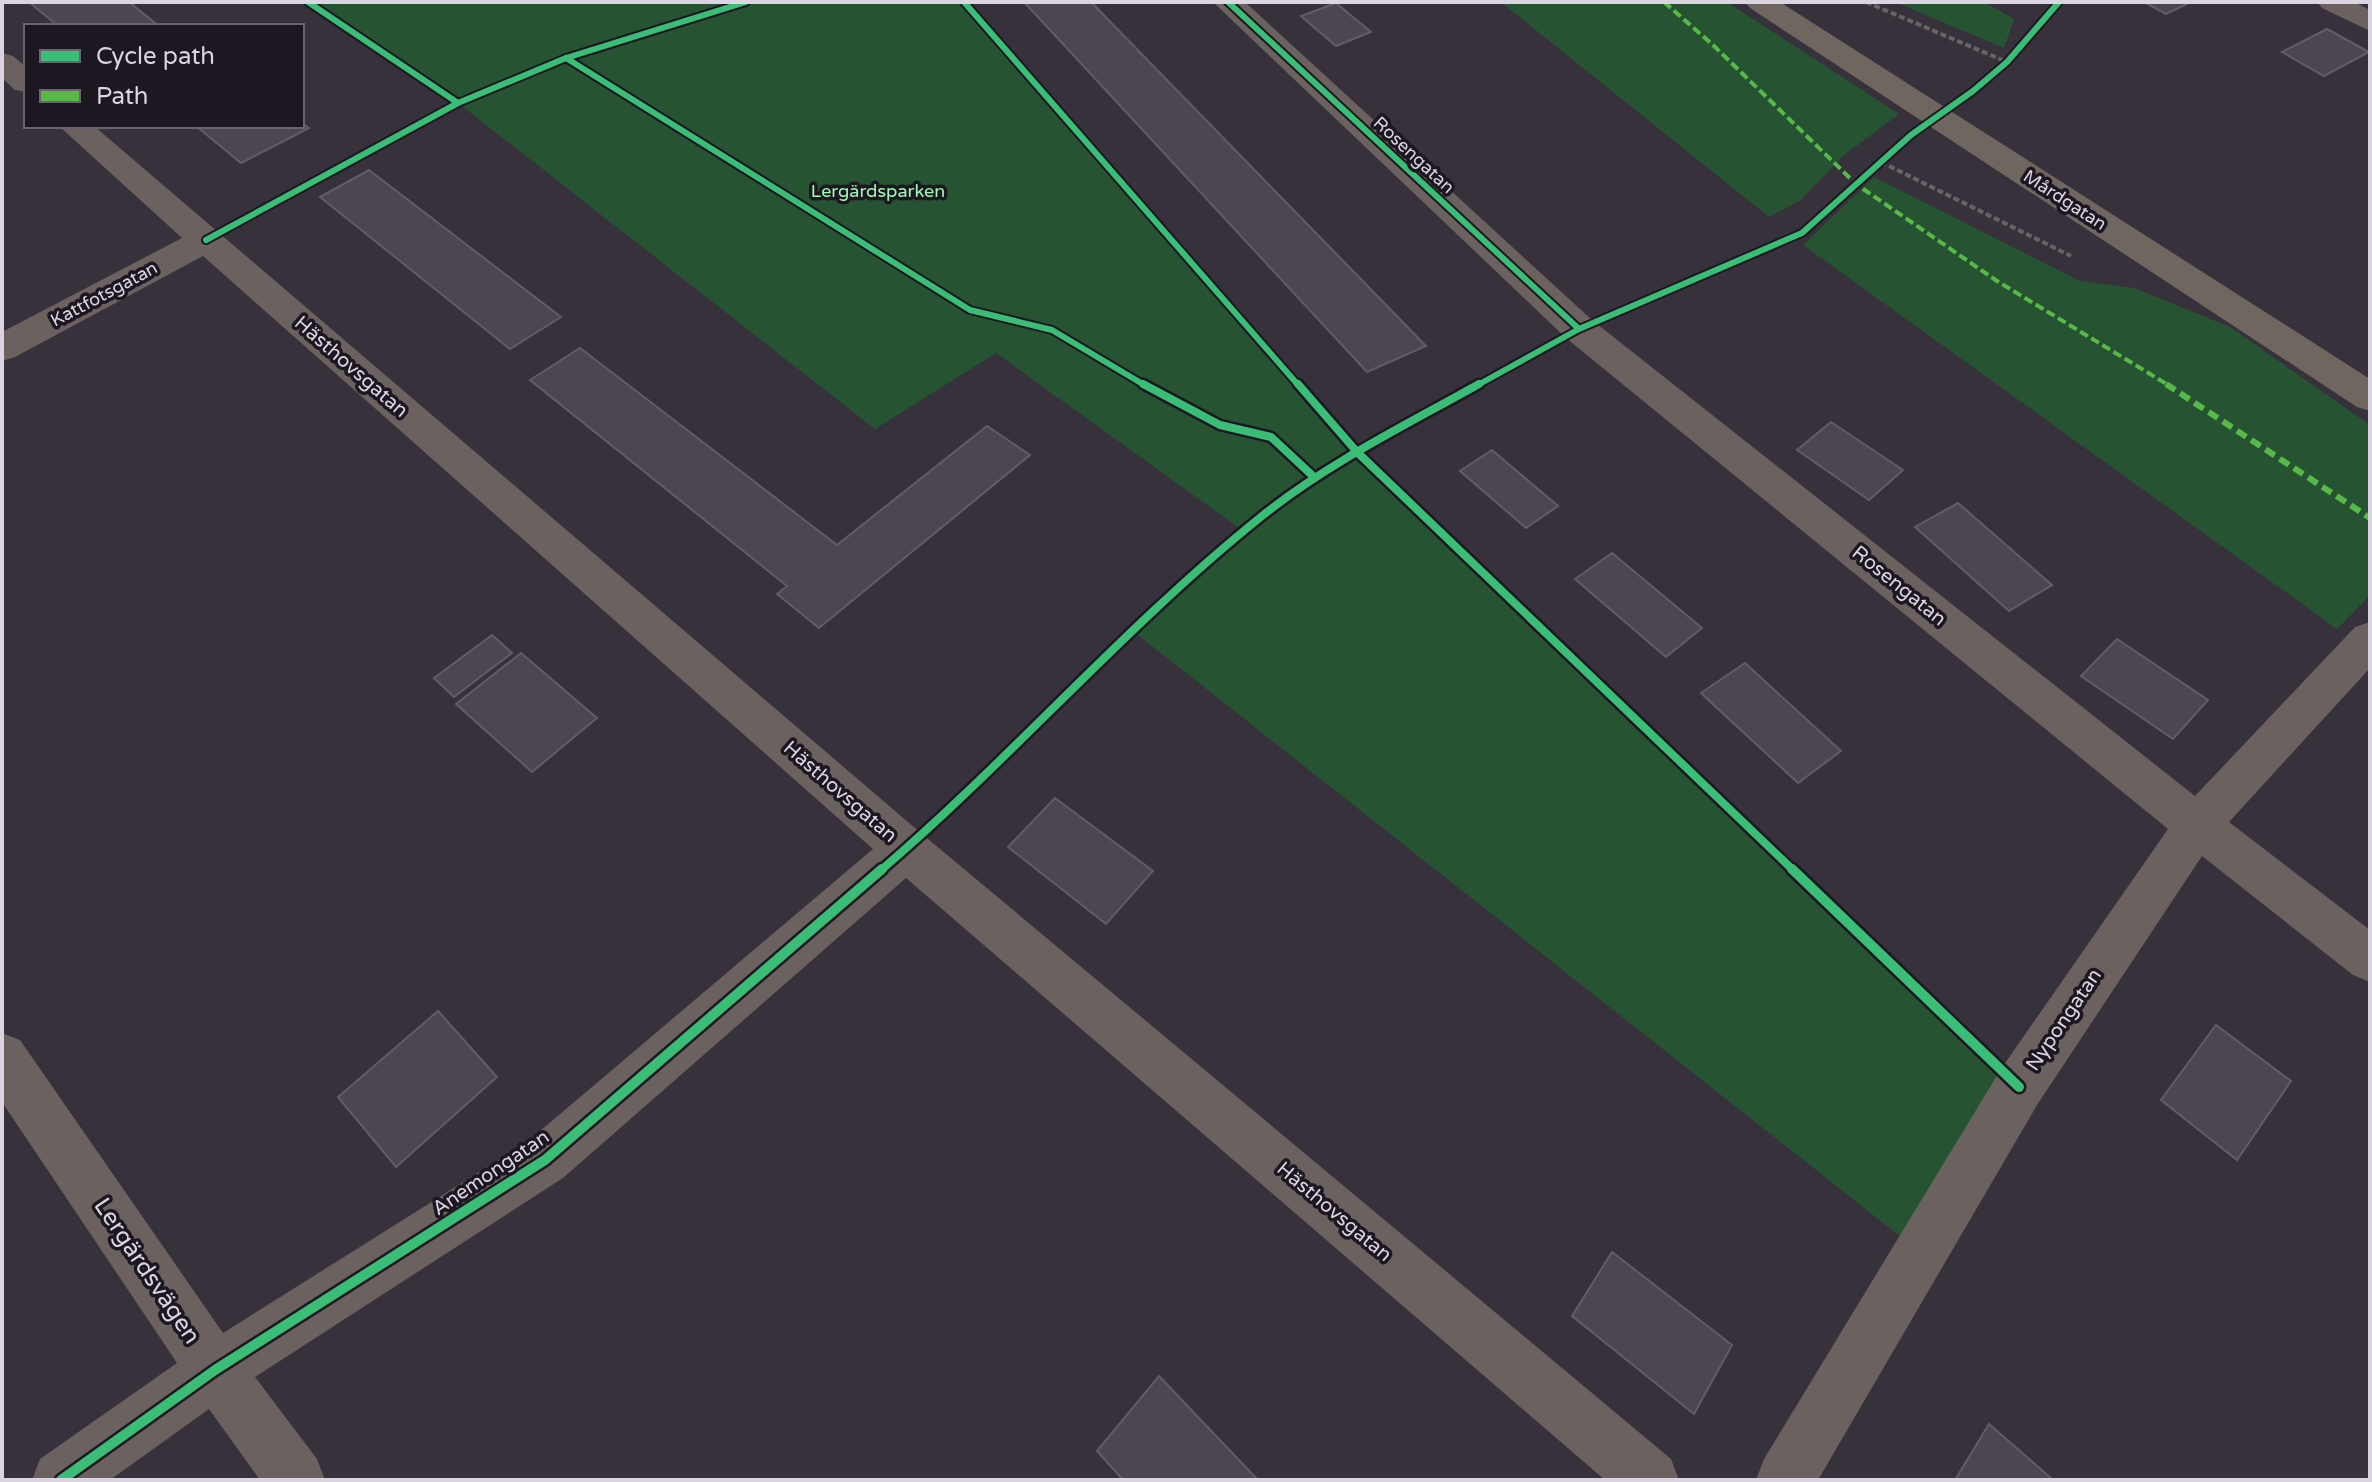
<svg xmlns="http://www.w3.org/2000/svg" width="2372" height="1482" font-family="'Varela Round',sans-serif">
<style>
.green{fill:#265433}
.building{fill:#4c4650;stroke:#615c65;stroke-width:2}
.lines{fill:none;stroke-linecap:round;stroke-linejoin:round}
.path{stroke:#696363;stroke-width:4;stroke-dasharray:6 3;stroke-linecap:butt}
.street{fill:#6b625f;fill-rule:evenodd}
.secondary{fill:#706660;fill-rule:evenodd}
.quiet-far1{stroke:#58b947;stroke-width:4;stroke-dasharray:9 4;stroke-linecap:butt}
.quiet{stroke:#58b947;stroke-width:6;stroke-dasharray:11 6;stroke-linecap:butt}
.cycleway-far2-casing{stroke:#1c1720;stroke-width:10}
.cycleway-far1-casing{stroke:#1c1720;stroke-width:13}
.cycleway-casing{stroke:#1c1720;stroke-width:15}
.cycleway-far2{stroke:#3abd76;stroke-width:6}
.cycleway-far1{stroke:#3abd76;stroke-width:8}
.cycleway{stroke:#3abd76;stroke-width:10}
.labels{text-anchor:middle;dominant-baseline:central;stroke-width:7;stroke-linejoin:round;paint-order:stroke}
.far-street-label{font-size:18px;fill:#dbd4e1;stroke:#1c1720}
.far-park-label{font-size:18px;fill:#9efab2;stroke:#1c1720}
.street-label{font-size:20px;fill:#dbd4e1;stroke:#1c1720}
.near-street-label{font-size:24px;fill:#dbd4e1;stroke:#1c1720}
</style>
<rect width="100%" height="100%" fill="#37313c"/>
<path class="green" d="M308,2H964L1357,452L2019,1087L1920,1252L1133,631L1246,533L996,353L875,429L458,103Z
M1501,2H1727L1899,114L1844,155L1801,200L1769,217Z
M1895,2H1984L2014,19L2004,48Z
M1874,177L2080,281L2134,288L2230,327L2370,425V595L2337,629L1803,245Z"/>
<path class="building" d="M29,2H129L159,26H58Z
M1024,2H1091L1426,346L1367,372Z
M2144,2H2191L2166,14Z
M1336,3L1371,32L1336,46L1301,16Z
M2327,29L2369,52L2324,76L2282,52Z
M302,123L309,128L241,163L196,126H302Z
M369,170L561,317L510,349L320,197Z
M580,348L837,545L987,426L1030,455L819,628L777,594L787,586L530,380Z
M1831,422L1903,470L1869,500L1797,450Z
M1492,450L1558,506L1526,528L1460,471Z
M1958,503L2052,585L2009,611L1915,527Z
M1612,553L1702,628L1666,657L1575,579Z
M492,635L512,653L454,697L434,678Z
M2117,639L2208,700L2173,739L2081,676Z
M521,653L597,718L532,772L456,704Z
M1745,663L1841,751L1798,783L1701,693Z
M1055,798L1153,871L1106,924L1008,847Z
M438,1011L497,1077L396,1167L338,1097Z
M2216,1025L2291,1081L2237,1160L2161,1100Z
M1612,1252L1732,1345L1694,1414L1572,1316Z
M1159,1376L1258,1480H1123L1097,1451Z
M1989,1424L2052,1479L2051,1480H1955Z"/>
<g class="lines">
<path class="path" d="M1866,2L2007,62
M1881,162L2071,256"/>
<path class="street" d="M1213,2H1245L1592,320L2195,796L2355,627L2370,622V668L2229,822L2370,930V982L2353,975L2202,856L2037,1105L1818,1480H1756L1764,1459L2001,1069L2168,829L1566,338Z
M2317,2H2354L2370,10V31L2322,8Z
M2,53L13,56L26,67V92L15,90L2,78Z
M59,126H94L922,834L1671,1459L1679,1480H1605L906,878L563,1178L255,1377L317,1459L325,1480H260L209,1409L110,1480H32L40,1459L177,1363L2,1102V1033L20,1040L223,1333L527,1142L873,849L203,256L15,357L2,361V332L182,238Z"/>
<path class="secondary" d="M1745,2H1780L2370,379V411L2357,407L1750,8Z"/>
<path class="quiet-far1" d="M1664,2L1713,45L1856,184L1997,281L2170,386"/>
<path class="quiet" d="M2166,384L2370,518"/>
<defs>
<path id="cycleway-far2" d="M308,2L458,103
M964,2L1299,386
M1228,2L1579,329
M566,58L970,310L1052,330L1146,386
M206,240L458,103L566,58L746,2
M1476,386L1579,329L1802,233L1911,135L1973,91L2007,62L2059,2"/>
<path id="cycleway-far1" d="M1143,384L1220,425L1271,437L1315,478
M1298,384L1357,452L1794,871
M880,871C1012,758 1126,625 1262,516C1328,463 1406,425 1479,384"/>
<path id="cycleway" d="M1792,869L2019,1087
M61,1480L215,1370L545,1160L882,869"/>
</defs>
<use href="#cycleway-far2" class="cycleway-far2-casing"/>
<use href="#cycleway-far1" class="cycleway-far1-casing"/>
<use href="#cycleway" class="cycleway-casing"/>
<use href="#cycleway-far2" class="cycleway-far2"/>
<use href="#cycleway-far1" class="cycleway-far1"/>
<use href="#cycleway" class="cycleway"/>
</g>
<g class="labels">
<g class="far-street-label">
<text transform="translate(1414 155) rotate(43)">Rosengatan</text>
<text transform="translate(2065 200) rotate(33)">Mårdgatan</text>
<text transform="translate(104 294) rotate(-28)">Kattfotsgatan</text>
</g>
<g class="far-park-label">
<text x="878" y="191">Lergärdsparken</text>
</g>
<g class="street-label">
<text transform="translate(351 367) rotate(41)">Hästhovsgatan</text>
<text transform="translate(1899 586) rotate(39)">Rosengatan</text>
<text transform="translate(840 792) rotate(41)">Hästhovsgatan</text>
<text transform="translate(2064 1020) rotate(-56)">Nypongatan</text>
<text transform="translate(491 1173) rotate(-34)">Anemongatan</text>
<text transform="translate(1334 1212) rotate(40)">Hästhovsgatan</text>
</g>
<g class="near-street-label">
<text transform="translate(147 1271) rotate(56)">Lergärdsvägen</text>
</g>
</g>
<rect width="2372" height="1482" fill="none" stroke="#dbd4e1" stroke-width="8"/>
<rect x="24" y="24" width="280" height="104" fill="#1c1720" stroke="#68636d" stroke-width="2"/>
<rect x="40" y="50" width="40" height="12" fill="#3abd76" stroke="#68636d" stroke-width="2"/>
<text x="96" y="64" font-size="24" fill="#dbd4e1">Cycle path</text>
<rect x="40" y="90" width="40" height="12" fill="#58b947" stroke="#68636d" stroke-width="2"/>
<text x="96" y="104" font-size="24" fill="#dbd4e1">Path</text>
</svg>
